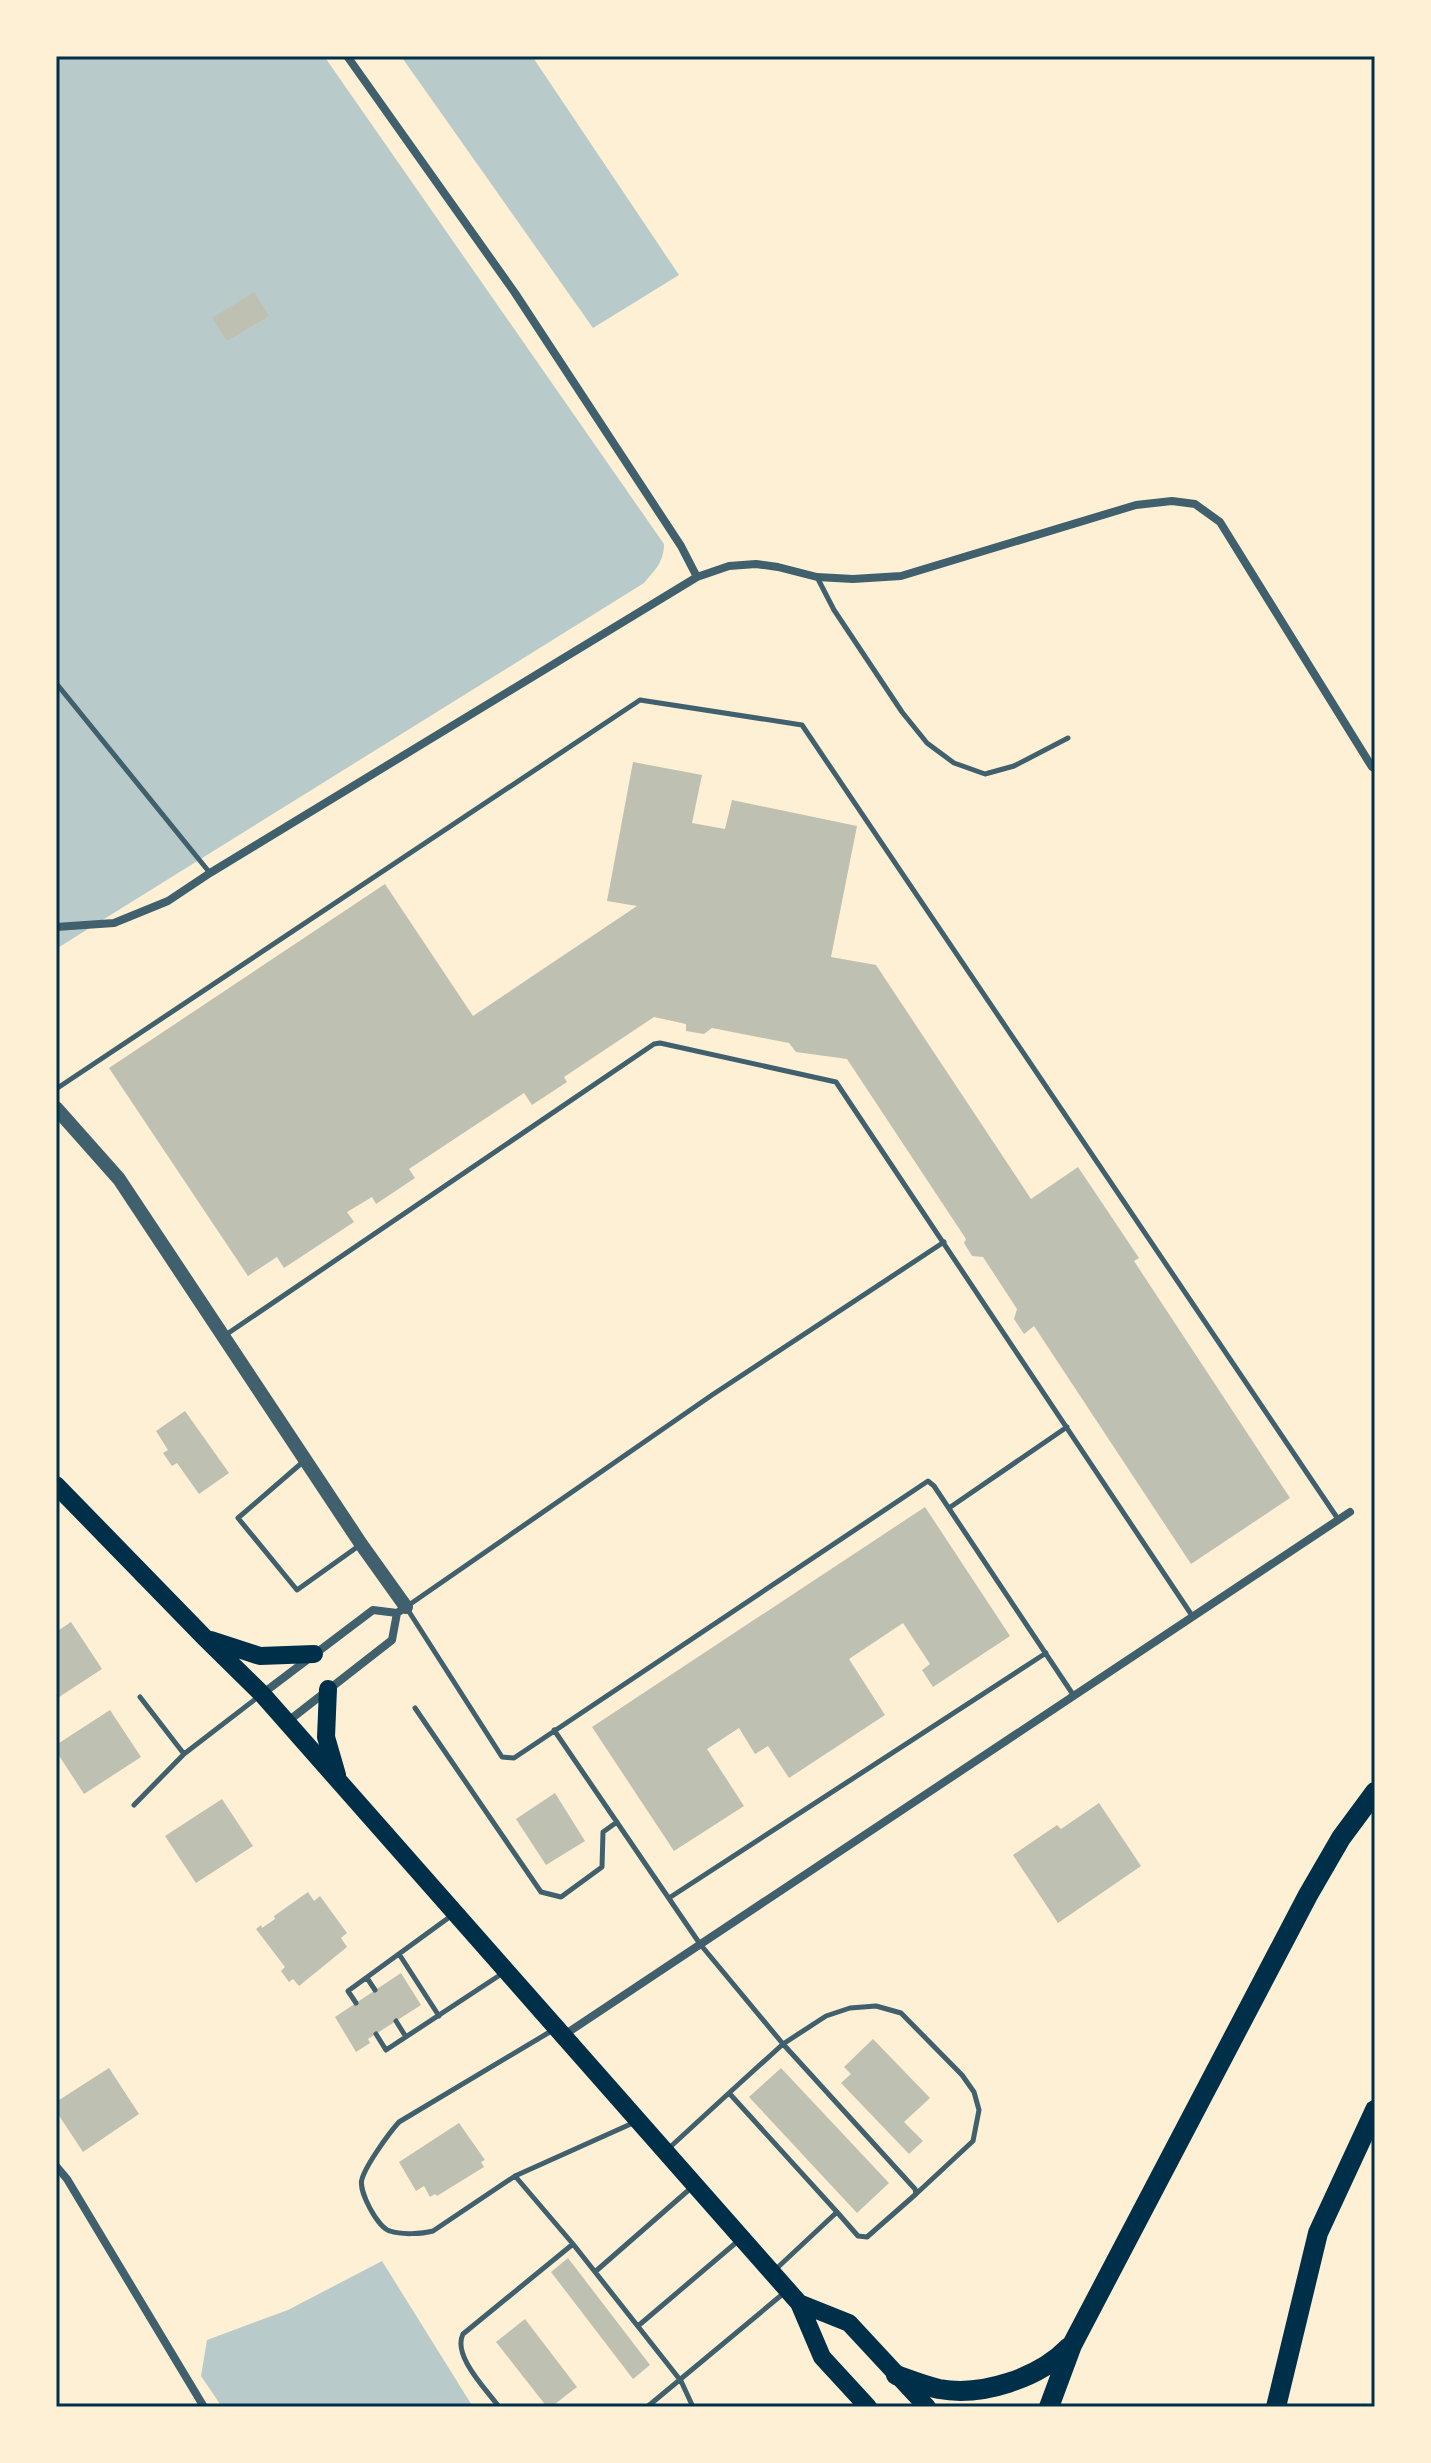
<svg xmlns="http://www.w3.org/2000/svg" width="1431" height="2463" font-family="'Fira Sans',sans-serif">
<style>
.green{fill:#b9caca}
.building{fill:#bec0b2}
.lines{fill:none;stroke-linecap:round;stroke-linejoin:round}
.service{stroke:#3f606c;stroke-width:5}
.minor{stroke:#3f606c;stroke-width:8}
.tertiary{stroke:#3f606c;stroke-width:14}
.trunk{stroke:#003049;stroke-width:18}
.motorway{stroke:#003049;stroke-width:20}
.neatline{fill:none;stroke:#003049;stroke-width:3}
</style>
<rect width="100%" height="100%" fill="#fdf0d5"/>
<path class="green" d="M56,56H324L664,544C664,562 655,570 644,583L56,949Z
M407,56H532L679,275L593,328L403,59Z
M382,2261L473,2407H222L201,2376L207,2340L288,2310Z"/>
<path class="building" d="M254,292L269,316L227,341L212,318Z
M633,762L702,775L692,823L725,829L732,800L857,826L831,957L876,965L1031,1199L1078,1167L1139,1258L1134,1261L1290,1498L1191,1564L1034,1326L1024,1334L1014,1319L1017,1309L983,1257L972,1256L964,1243L966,1239L847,1059L796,1052L789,1043L712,1028L704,1034L686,1031V1024L654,1017L564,1077L567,1082L532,1105L524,1093L409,1169L415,1178L376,1204L372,1197L347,1212L354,1222L284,1268L277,1257L248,1276L109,1068L385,884L473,1016L637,906L607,901Z
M185,1411L229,1473L199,1494L177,1463L172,1466L163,1453L168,1450L156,1431Z
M925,1507L1010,1636L933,1687L922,1670L930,1664L903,1623L849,1659L885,1715L789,1778L768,1746L755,1754L739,1728L707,1749L744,1806L674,1851L592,1727Z
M71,1622L102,1669L56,1699V1632Z
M110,1710L141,1757L84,1794L56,1751V1745Z
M555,1793L585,1841L546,1865L516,1819Z
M222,1799L253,1846L196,1883L165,1836Z
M1099,1803L1141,1866L1058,1923L1013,1855L1057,1825L1061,1829Z
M308,1892L314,1901L320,1896L347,1933L341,1938L347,1947L299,1986L293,1979L289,1982L281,1971L285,1967L256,1929L261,1925L262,1928L275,1919L274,1916Z
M401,1973L421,2005L368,2039L370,2043L356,2052L335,2017Z
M873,2039L930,2098L904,2122L923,2141L909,2154L841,2083L851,2074L844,2067Z
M109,2068L139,2114L83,2152L56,2111V2102Z
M781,2068L889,2183L857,2213L749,2097Z
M459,2123L485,2160L481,2162L484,2167L437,2196L435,2194L430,2197L424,2186L416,2191L399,2162Z
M568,2258L650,2365L633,2379L551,2272Z
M525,2319L577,2387L551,2407H547L496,2342Z"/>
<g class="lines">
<path class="service" d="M817,577L834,610L902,712L927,743L954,763L985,774L1014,766L1068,738
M56,683L210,873
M56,1089L640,700L802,725L1338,1519
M944,1242L712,1395L406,1607L502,1757L514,1758L928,1481L934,1486L1074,1696
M224,1336L654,1044L660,1043L836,1082L1193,1617
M304,1461L238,1518L297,1590L360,1545
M949,1508L1067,1427
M140,1697L184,1754
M415,1708L541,1892L561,1897L602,1867L603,1832L617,1822
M554,1730L700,1944L783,2044L729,2093
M134,1805L184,1754L258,1697
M669,1898L1046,1653
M399,1954L439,2016
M367,1978L375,1990
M356,2003L348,1991L451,1916
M396,2021L406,2037
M553,2030L399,2122C389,2133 366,2165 362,2179C358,2191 378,2228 390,2231C401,2235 422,2234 433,2231L515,2176L633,2123
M376,2034L386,2050L503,1973
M668,2149L729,2093L837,2212L776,2269
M515,2176L573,2244L681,2381L693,2407
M837,2212L858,2236L867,2237L916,2194L915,2189L783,2044L826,2016L850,2008L876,2006L901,2013L962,2075L974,2092L979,2110L973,2141L916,2194
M596,2271L691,2188
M638,2326L738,2241
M499,2407C487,2390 452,2356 463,2334L573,2244
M647,2407L784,2293"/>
<path class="minor" d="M347,56L515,293L681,546L697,577
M56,927L114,923L168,901L210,873L697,577L729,566L756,564L778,567L817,577L853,579L901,576L1136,505L1172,501L1195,504L1220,522L1372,767
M262,1694L373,1610L397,1613
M287,1722L392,1640L397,1613L406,1607
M564,2035L1350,1512
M56,2166L67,2179L204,2407"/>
<path class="tertiary" d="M56,1108L119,1179L361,1544L406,1607"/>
<path class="trunk" d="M56,1485L205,1638L262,1694L799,2303L822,2357L868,2407
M211,1640L260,1656L314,1654
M328,1689L326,1737L337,1775
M799,2303L849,2323L927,2407"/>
<path class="motorway" d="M896,2375C910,2380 925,2386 939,2389C982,2397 1039,2378 1069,2347
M1049,2407L1072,2345L1308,1895L1341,1838L1375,1792
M1276,2407L1318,2233L1375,2110"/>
</g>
<rect width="1431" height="2463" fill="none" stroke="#fdf0d5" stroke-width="116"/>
<rect x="58" y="58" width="1315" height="2347" class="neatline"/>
</svg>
